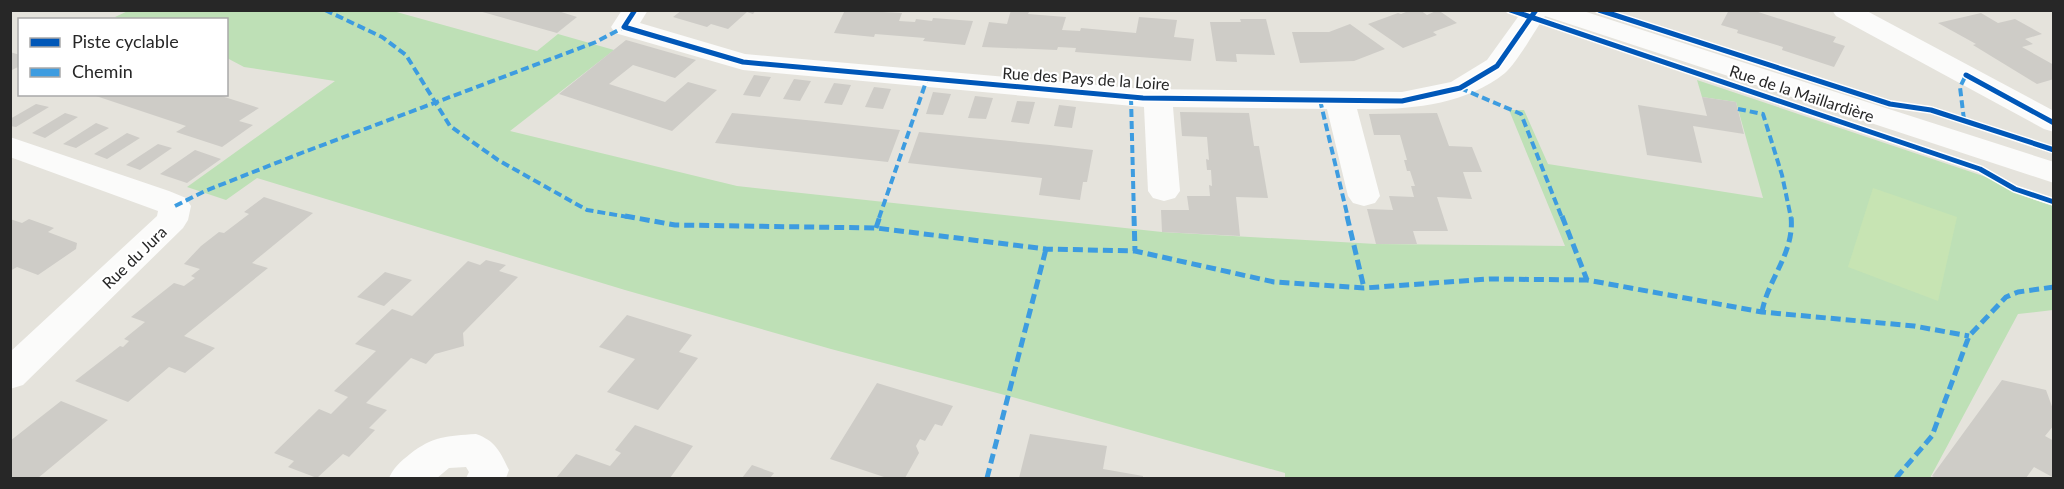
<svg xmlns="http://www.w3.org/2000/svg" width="2064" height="489" font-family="Lato,sans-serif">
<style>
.green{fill:#bee0b6}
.pitch{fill:#c7e4b3}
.building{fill:#ceccc7}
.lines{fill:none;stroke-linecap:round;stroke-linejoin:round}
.minor{fill:#fbfbfa;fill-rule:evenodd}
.quiet-far1{stroke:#3d9ce0;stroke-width:4;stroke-dasharray:8 4;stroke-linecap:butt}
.quiet{stroke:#3d9ce0;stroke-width:5;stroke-dasharray:10 5;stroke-linecap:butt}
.cycleway-casing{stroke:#fff;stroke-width:8}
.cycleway{stroke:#0057b8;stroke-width:5}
.labels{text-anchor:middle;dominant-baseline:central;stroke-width:4.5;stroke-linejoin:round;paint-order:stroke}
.street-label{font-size:16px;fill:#272727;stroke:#fff}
</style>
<rect width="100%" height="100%" fill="#e5e3dc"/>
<path class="green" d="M130,10L393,11L537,51L558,34L614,50L510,131L737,186L1162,232L1376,244L1565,246L1509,110H1524L1548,164L1763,198L1736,102L1702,97L1697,80L1998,181L2024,196L2053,206V310L2018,314L1930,478H1285V473L1016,398L831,349L625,290L257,178L226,200L187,187L335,81L244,67L227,58L226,20H123L115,17Z"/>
<path class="pitch" d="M1873,188L1957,217L1938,301L1848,267Z"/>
<path class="building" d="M555,10L577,17L557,33L479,11Z
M682,10H756L753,14L747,12L728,29L711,24L707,27L673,17Z
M845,10L902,13L899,21L915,22L916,19L932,21L933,18L973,21L965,45L923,41L925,38L875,34L874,37L834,33Z
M1011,10H1030L1028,14L1066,17L1062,30L1080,31L1081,28L1136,33L1139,17L1177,20L1174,37L1194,39L1191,61L1075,52L1076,48L1058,47L1057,50L982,47L989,22L1007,24Z
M1411,10H1420L1427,15L1438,10L1457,23L1433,32L1437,35L1403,48L1368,24L1398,13L1401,14Z
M1729,10L1748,12L1752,10L1836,37L1833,42L1845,46L1834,67L1782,50L1783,47L1737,33L1738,30L1721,25Z
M1981,13L1998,23L2015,19L2042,34L2025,39L2033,44L2022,47L2054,65V79L2037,84L1973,45L1976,44L1938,23Z
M1240,19H1266L1275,55L1236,54L1237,62L1216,61L1210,22H1241Z
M1350,24L1385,49L1354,61L1300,63L1292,32H1329Z
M626,40L696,60L675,78L633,65L609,84L665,102L688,82L717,90L672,131L559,94Z
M10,52L20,55V66L12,70Z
M754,75L771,77L760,97L743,95Z
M794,79L811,81L800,101L783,99Z
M834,83L851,85L842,105L824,103Z
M874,87L891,89L883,109L865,107Z
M933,92L951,94L943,115L926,114Z
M90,94H215L259,108L239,121L253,125L222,147L176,132L186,126Z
M975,96L993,98L986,119L968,118Z
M1702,97L1736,102L1744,134L1693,126L1702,163L1647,155L1638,105L1707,116Z
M1017,101L1035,102L1029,124L1011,122Z
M36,104L49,107L16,127L10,126V119Z
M1059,105L1076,107L1072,128L1054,126Z
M1180,112L1249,113L1254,146H1259L1268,198L1236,197L1240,236L1162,232L1161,210H1189L1187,196H1210L1209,185L1212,186L1211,170H1207L1206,159L1209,160L1207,137L1182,136Z
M65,113L78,117L45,138L32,133Z
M732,113L816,121L900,130L888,162L715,143Z
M1437,113L1449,146L1472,147L1482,172H1463L1472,199L1437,197L1448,231H1413L1417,244H1376L1367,209L1393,210L1389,196L1414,197L1411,186H1415L1410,171H1407L1404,160H1407L1400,135H1374L1369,114Z
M96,123L109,128L76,148L63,144Z
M919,132L1050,145L1093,150L1087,182H1083L1080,200L1039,195L1042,178L908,163Z
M127,133L140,138L107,159L94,154Z
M158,144L172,148L140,170L126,165Z
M195,150L221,159L187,183L160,174Z
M264,197L313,213L252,263L268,268L184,336L215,348L185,373L169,367L128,402L75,381L120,346L123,347L129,341L124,339L145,322L131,317L174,283L184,286L195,278L191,276L200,269L184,264L201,246L219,232L224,233L249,214L244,212Z
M10,219L22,223L29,219L54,228L48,232L77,243L76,249L38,275L17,267L10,271Z
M486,260L506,265L499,271L518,277L463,333L464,346L435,354L426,364L411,358L366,403L387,410L369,428L375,430L349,457L343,454L317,478L288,467L294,461L274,453L319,409L331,414L348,397L334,391L376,351L355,344L392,309L412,316L468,261L480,265Z
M385,272L412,280L384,306L357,297Z
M627,315L692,335L679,352L698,358L658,410L607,392L635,359L599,347Z
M2002,380L2046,390L2054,412V425L2045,436L2054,441V478L2034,467L2026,478H1936L1932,476Z
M877,383L953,406L942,426L935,424L925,441L920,439L916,446L919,453L905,478H887L830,459Z
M61,401L108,420L38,478H10V441Z
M635,425L693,446L670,478H556L576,454L610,466L621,453L615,450Z
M1030,434L1107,446L1103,469L1143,476V478H1019Z
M752,465L774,473L770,478H742Z"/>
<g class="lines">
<path class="minor" d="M622,10H648L640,23L745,54L1143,89L1402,92L1451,82L1487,60L1523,10H1580L2054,162V183L1545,16C1535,30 1517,63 1505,73C1464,106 1407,110 1357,109L1380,196L1375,203L1364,206L1353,203L1348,196L1327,109L1173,107L1180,191L1175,198L1164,201L1153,198L1148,191L1144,107L743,70L615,33L611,27Z
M1832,10H1865L2054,111V132L2044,129L1836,16Z
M10,137L169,191L186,198L191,206L188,220L183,228L23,385L10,389V352L157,216L158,211L10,157Z
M476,434C496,441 500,452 509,470L506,478H466L469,472L466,467L449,468L437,478H389C394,467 400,462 410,454C433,436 447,436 476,434Z"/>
<path class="quiet-far1" d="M325,10L382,37L406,55L450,126L498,160L587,210L634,218
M1460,88L1521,114L1562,218
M1131,97L1134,218
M1320,100L1348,218
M1738,109L1763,114L1782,175L1791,218
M1964,120L1960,87L1966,75
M175,206L205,191L304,152L596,42L624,27
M879,218L927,79"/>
<path class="quiet" d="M625,216L675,225L876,228L1046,249L1135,251L1274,282L1364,288L1489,279L1587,280L1762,312L1914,326L1969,336
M1134,216L1135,251
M1347,216L1364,288
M1562,216L1587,280
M876,228L880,216
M1762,312C1768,278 1795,253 1791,216
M987,478L1046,249
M1896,478L1932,436L1969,336L2006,297L2018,292L2054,287"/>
<defs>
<path id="cycleway" d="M635,10L624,27L743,62L1143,98L1402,101L1460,88L1497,66L1536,10
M1510,10L1980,169L2015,189L2054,202
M1599,10L1890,104L1931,110L2054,150
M1966,75L2054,123"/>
</defs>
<use href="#cycleway" class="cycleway-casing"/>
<use href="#cycleway" class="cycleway"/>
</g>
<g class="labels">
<g class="street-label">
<text transform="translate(1086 78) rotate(4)">Rue des Pays de la Loire</text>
<text transform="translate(1802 93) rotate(18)">Rue de la Maillardière</text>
<text transform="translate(134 257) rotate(-44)">Rue du Jura</text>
</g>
</g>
<rect width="2064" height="489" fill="none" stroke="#272727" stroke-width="24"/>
<rect x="18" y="18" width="210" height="78" fill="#ffffff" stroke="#a9a9a9" stroke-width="1.5"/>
<rect x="30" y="38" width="30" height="9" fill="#0057b8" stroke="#a9a9a9" stroke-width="1.5"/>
<text x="72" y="48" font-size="18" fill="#272727">Piste cyclable</text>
<rect x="30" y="68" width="30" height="9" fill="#3d9ce0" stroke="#a9a9a9" stroke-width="1.5"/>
<text x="72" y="78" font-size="18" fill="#272727">Chemin</text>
</svg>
